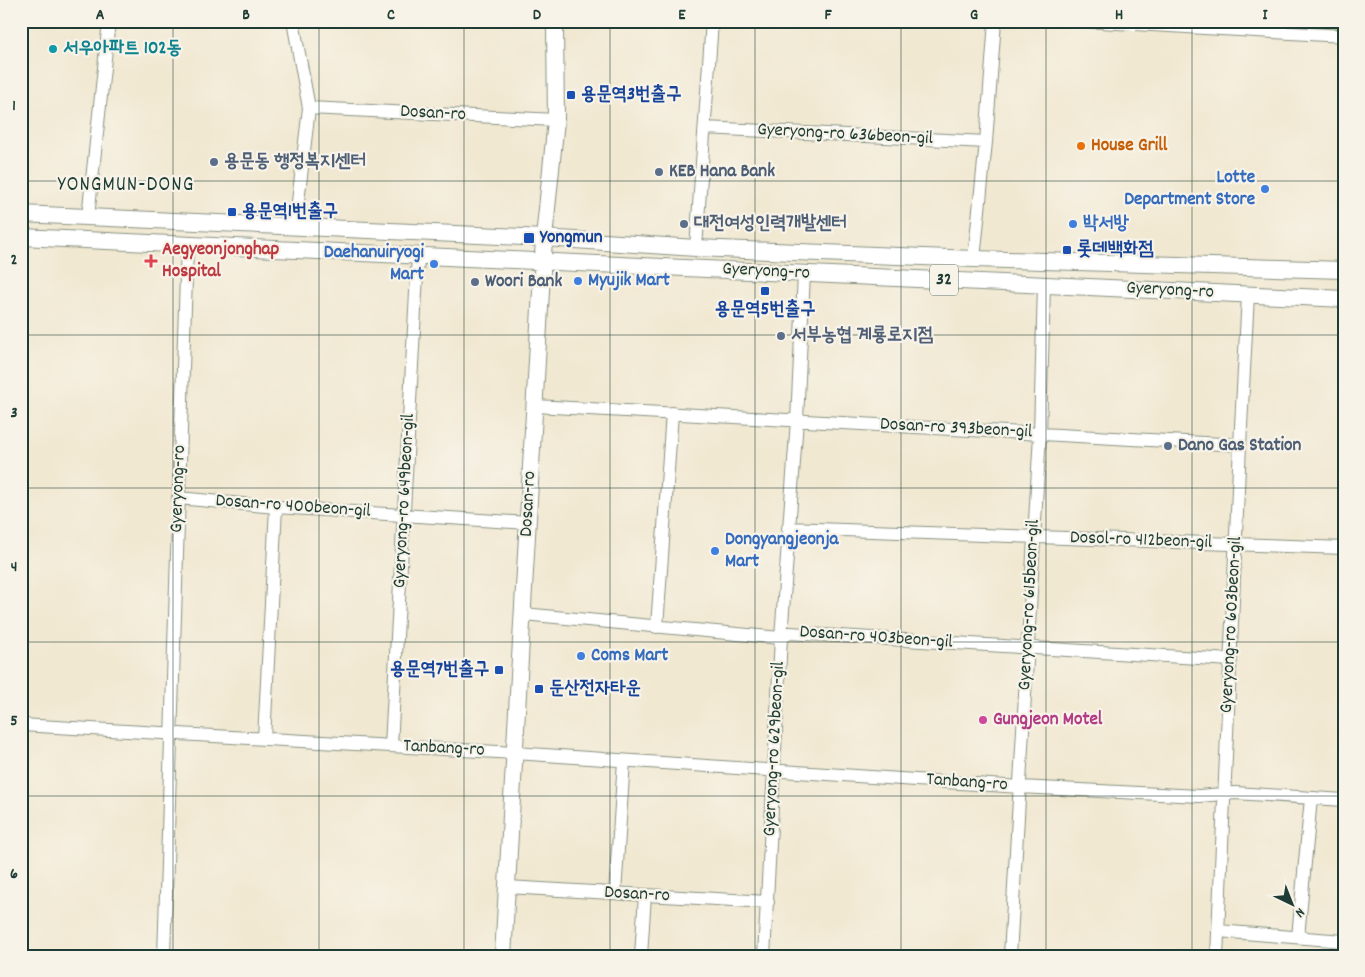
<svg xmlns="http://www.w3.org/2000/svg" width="1365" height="977" font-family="Dekko,'Poor Story',sans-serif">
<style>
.park{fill:url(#park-tufts);stroke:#628656}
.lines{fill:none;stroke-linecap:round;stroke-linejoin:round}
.minor-casing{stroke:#889282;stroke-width:14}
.major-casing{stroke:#889282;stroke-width:18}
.minor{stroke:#fff;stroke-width:12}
.major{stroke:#fff;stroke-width:16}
.grid{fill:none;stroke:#1f3d34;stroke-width:1;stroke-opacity:0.55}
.culture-dot{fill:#0f9aa8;stroke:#f7f3e8;stroke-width:2}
.transit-dot{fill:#1a4fb4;stroke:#f7f3e8;stroke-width:2}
.food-dot{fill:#e8710a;stroke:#f7f3e8;stroke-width:2}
.service-dot{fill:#5c6f8a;stroke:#f7f3e8;stroke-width:2}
.shop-dot{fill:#3f7fe0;stroke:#f7f3e8;stroke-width:2}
.health-dot{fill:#e0444e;stroke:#f7f3e8;stroke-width:2}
.hotel-dot{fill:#d1479c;stroke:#f7f3e8;stroke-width:2}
.labels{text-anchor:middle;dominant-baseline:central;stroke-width:4.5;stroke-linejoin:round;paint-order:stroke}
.shield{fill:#f7f3e8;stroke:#60746a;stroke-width:1}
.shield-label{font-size:18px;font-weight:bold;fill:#1f3d34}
.culture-label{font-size:19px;font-weight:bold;fill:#0d838f;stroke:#f7f3e8;text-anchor:start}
.transit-label{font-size:19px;font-weight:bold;fill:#164399;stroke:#f7f3e8;text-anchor:start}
.street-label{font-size:19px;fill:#1f3d34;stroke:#f7f3e8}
.food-label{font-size:19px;font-weight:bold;fill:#c56008;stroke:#f7f3e8;text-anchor:start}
.service-label{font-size:19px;font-weight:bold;fill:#4e5e75;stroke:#f7f3e8;text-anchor:start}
.shop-label{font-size:19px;font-weight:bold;fill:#366cbe;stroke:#f7f3e8;text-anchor:start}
.health-label{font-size:19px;font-weight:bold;fill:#be3a42;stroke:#f7f3e8;text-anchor:start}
.hotel-label{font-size:19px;font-weight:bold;fill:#b23c85;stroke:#f7f3e8;text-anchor:start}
.quarter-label{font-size:21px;letter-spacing:1px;fill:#1f3d34;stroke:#f7f3e8}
.neatline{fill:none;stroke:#1f3d34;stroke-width:2}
.grid-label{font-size:16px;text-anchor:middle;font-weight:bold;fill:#1f3d34}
</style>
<defs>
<pattern id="park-tufts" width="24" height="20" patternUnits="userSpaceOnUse" patternTransform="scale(1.25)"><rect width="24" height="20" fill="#a6ce79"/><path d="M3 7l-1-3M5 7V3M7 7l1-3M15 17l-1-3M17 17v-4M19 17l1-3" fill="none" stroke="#87a864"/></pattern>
</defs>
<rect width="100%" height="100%" fill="#f7f3e8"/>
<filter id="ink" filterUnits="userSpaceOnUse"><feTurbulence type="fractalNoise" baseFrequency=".02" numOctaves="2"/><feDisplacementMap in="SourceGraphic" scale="10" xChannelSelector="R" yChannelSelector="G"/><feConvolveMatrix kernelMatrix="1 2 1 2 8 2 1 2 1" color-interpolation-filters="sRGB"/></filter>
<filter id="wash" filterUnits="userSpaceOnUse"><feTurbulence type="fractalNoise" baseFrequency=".0096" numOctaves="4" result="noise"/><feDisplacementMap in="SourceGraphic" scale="20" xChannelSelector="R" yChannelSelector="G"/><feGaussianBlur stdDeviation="1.12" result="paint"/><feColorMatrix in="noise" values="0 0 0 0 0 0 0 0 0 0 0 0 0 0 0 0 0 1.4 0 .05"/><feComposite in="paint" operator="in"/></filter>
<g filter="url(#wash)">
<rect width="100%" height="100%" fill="#f1e8d1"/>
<path class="park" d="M1259,21H1344V35L1259,25Z"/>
</g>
<g filter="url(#ink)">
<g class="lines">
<defs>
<path id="minor" d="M293,21L309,108L295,227
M1082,21L1344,36
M309,108L556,120
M705,128L986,142
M88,217L109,21
M696,248L712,21
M974,259L986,142L995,21
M535,406L1240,445
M178,498L276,507L528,523
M788,528L1344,548
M523,614L781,638L790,633L1231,660
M657,627L672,413
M21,725L515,753L1020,787L1199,796L1235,793L1344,800
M264,739L276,507
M391,746L418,256
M507,887L768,902
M615,893L624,761
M1218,931L1344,941
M1298,937L1311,798
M164,956L187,245
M641,956L645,895
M764,956L781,638L797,420L804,274
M1010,956L1040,434L1044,285
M1217,956L1240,445L1248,295"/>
<path id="major" d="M21,214L544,238L696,248L974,259L1344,270
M21,237L1344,299
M503,956L544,238L556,120L555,25L554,21"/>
</defs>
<use href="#minor" class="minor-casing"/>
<use href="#major" class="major-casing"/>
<use href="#minor" class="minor"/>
<use href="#major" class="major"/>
</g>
</g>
<path class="grid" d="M173,21V956M319,21V956M464,21V956M610,21V956M755,21V956M901,21V956M1046,21V956M1192,21V956M21,181H1344M21,335H1344M21,488H1344M21,642H1344M21,796H1344"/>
<circle class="culture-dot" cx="53" cy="49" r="5"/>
<g class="transit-dot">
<rect x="566" y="90" width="10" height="10" rx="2.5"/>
<rect x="227" y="207" width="10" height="10" rx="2.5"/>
<rect x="523" y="232" width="12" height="12" rx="2.5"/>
<rect x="1062" y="245" width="10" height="10" rx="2.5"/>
<rect x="760" y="286" width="10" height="10" rx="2.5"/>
<rect x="494" y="665" width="10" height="10" rx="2.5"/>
<rect x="534" y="684" width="10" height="10" rx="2.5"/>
</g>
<circle class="food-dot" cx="1081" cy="146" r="5"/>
<g class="service-dot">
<circle cx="214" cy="162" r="5"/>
<circle cx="659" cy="172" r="5"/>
<circle cx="684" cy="224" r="5"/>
<circle cx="475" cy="282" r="5"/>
<circle cx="781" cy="336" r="5"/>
<circle cx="1168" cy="446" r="5"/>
</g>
<g class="shop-dot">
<circle cx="1265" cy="189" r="5"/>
<circle cx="1073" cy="224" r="5"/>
<circle cx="434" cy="264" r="5"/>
<circle cx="578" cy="281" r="5"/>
<circle cx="715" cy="551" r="5"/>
<circle cx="581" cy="656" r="5"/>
</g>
<path class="health-dot" d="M148.5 253.5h5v5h5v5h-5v5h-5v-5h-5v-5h5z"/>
<circle class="hotel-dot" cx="983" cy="720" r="5"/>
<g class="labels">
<rect class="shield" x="930" y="264.5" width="28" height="31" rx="4"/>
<g class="shield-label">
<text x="944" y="280">32</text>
</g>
<g class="culture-label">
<text x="63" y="49">서우아파트 102동</text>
</g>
<g class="transit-label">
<text x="581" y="95">용문역3번출구</text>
<text x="242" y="212">용문역1번출구</text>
<text x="540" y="238">Yongmun</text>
<text x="1077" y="250">롯데백화점</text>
<text x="765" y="310" text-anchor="middle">용문역5번출구</text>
<text x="489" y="670" text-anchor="end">용문역7번출구</text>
<text x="549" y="689">둔산전자타운</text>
</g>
<g class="street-label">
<text transform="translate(433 114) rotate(3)">Dosan-ro</text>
<text transform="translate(845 135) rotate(3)">Gyeryong-ro 636beon-gil</text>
<text transform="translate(766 272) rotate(3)">Gyeryong-ro</text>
<text transform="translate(1170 291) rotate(3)">Gyeryong-ro</text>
<text transform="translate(956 429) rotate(3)">Dosan-ro 393beon-gil</text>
<text transform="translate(179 489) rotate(-88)">Gyeryong-ro</text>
<text transform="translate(405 501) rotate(-87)">Gyeryong-ro 649beon-gil</text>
<text transform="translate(529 504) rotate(-87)">Dosan-ro</text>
<text transform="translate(293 507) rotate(4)">Dosan-ro 400beon-gil</text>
<text transform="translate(1141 541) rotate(2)">Dosol-ro 412beon-gil</text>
<text transform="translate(1030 605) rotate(-87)">Gyeryong-ro 615beon-gil</text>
<text transform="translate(1232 625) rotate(-87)">Gyeryong-ro 603beon-gil</text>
<text transform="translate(876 638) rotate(4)">Dosan-ro 403beon-gil</text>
<text transform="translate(444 749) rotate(3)">Tanbang-ro</text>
<text transform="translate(775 749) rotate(-87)">Gyeryong-ro 629beon-gil</text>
<text transform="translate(967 783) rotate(4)">Tanbang-ro</text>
<text transform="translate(637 895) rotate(3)">Dosan-ro</text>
</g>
<g class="food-label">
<text x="1091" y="146">House Grill</text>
</g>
<g class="service-label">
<text x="224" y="162">용문동 행정복지센터</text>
<text x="669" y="172">KEB Hana Bank</text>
<text x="694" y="224">대전여성인력개발센터</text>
<text x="485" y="282">Woori Bank</text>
<text x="791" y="336">서부농협 계룡로지점</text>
<text x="1178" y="446">Dano Gas Station</text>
</g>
<g class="shop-label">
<text x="1255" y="178" text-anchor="end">Lotte<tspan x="1255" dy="22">Department Store</tspan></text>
<text x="1083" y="224">박서방</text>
<text x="424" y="253" text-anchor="end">Daehanuiryogi<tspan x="424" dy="22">Mart</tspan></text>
<text x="588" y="281">Myujik Mart</text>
<text x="725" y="540">Dongyangjeonja<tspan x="725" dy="22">Mart</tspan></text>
<text x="591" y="656">Coms Mart</text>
</g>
<g class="health-label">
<text x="162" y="250">Aegyeonjonghap<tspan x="162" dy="22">Hospital</tspan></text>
</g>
<g class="hotel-label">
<text x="993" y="720">Gungjeon Motel</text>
</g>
<g class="quarter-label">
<text x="126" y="186">YONGMUN-DONG</text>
</g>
</g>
<rect width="1365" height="977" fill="none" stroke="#f7f3e8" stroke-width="55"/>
<g transform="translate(1292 904) rotate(137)" stroke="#f7f3e8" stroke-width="4" paint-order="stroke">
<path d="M0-4L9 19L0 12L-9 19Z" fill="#1f3d34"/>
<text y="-8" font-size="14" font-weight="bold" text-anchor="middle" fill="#1f3d34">N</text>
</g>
<rect x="28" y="28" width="1310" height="922" class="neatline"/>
<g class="grid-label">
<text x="100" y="19">A</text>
<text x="246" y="19">B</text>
<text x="391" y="19">C</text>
<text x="537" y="19">D</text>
<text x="682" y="19">E</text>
<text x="828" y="19">F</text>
<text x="974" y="19">G</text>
<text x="1119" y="19">H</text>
<text x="1265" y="19">I</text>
<text x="14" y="110">1</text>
<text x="14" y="264">2</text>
<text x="14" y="417">3</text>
<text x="14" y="571">4</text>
<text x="14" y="725">5</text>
<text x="14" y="878">6</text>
</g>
</svg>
